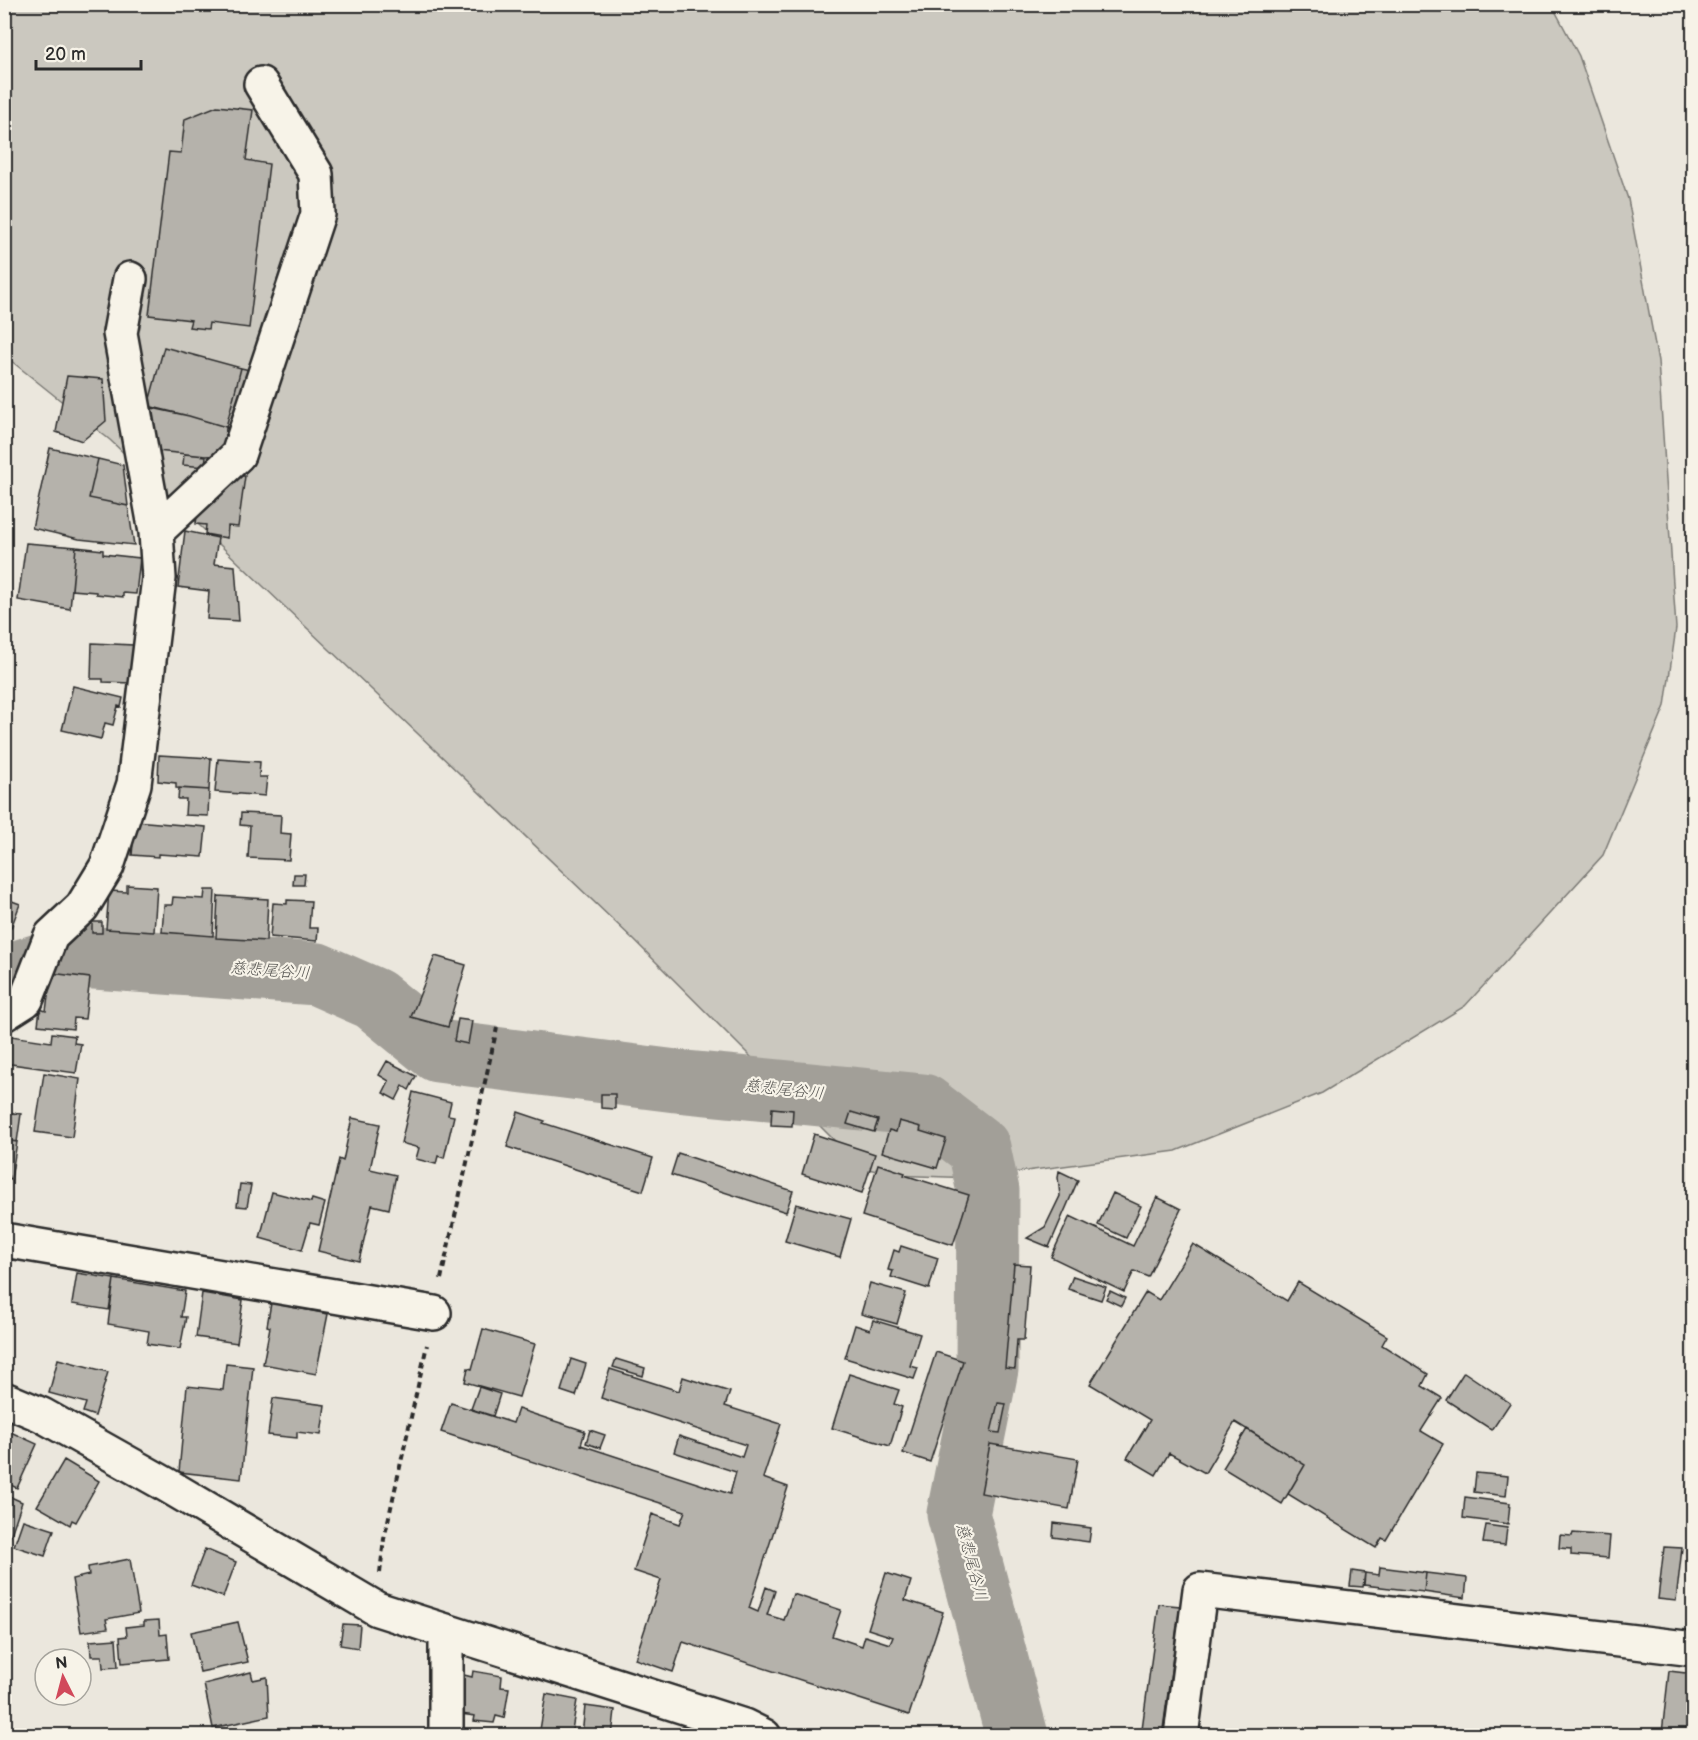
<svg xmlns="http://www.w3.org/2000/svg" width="1698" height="1740" font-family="'Balsamiq Sans','Klee One',sans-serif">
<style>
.green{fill:#cbc8bf;stroke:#7b7a75;stroke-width:1.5}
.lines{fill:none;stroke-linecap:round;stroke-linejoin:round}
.river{stroke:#a29f98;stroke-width:63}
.building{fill:#b5b2ab;stroke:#2b2b2b;stroke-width:1.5}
.minor-casing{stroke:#2b2b2b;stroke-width:38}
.path{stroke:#2b2b2b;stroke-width:4;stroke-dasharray:6 4.5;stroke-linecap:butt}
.minor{stroke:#f7f3e8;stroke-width:33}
.labels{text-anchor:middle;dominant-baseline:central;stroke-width:4.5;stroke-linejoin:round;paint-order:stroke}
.water-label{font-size:16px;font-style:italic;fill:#555451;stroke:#f7f3e8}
</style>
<rect width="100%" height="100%" fill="#ebe7dd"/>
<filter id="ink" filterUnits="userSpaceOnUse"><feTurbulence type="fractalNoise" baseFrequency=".0167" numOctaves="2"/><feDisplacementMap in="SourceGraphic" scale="12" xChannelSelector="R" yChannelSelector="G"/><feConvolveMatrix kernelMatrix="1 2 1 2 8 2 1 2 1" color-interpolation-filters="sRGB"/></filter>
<g filter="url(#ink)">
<path class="green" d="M4,5H1552L1579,56L1628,199L1658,361L1676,628L1665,706L1603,855L1465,1006L1322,1093L1176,1151L974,1178L892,1175L861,1167L634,940L110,440L5,356Z"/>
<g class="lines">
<path class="river" d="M4,978L8,975L67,956L317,974L374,999L438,1051L676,1081L923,1105L979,1148L988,1191L987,1369L958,1514L1017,1736"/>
</g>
<path class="building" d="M217,106L253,110L246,160L269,164L249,328L209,323L208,329L189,327L191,320L149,315L169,152L181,153L185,119Z
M164,347L241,368L226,427L189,416L148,406Z
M241,368L250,370L235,430L226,427Z
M67,376L103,379L106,421L82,441L56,432Z
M152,408L189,416L226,427L224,455L206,456L157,451Z
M50,448L98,459L89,498L128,506L134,545L79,539L32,528Z
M184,454L206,456L205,467L183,465Z
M98,459L123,465L128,506L89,498Z
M240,476H245L238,527L228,526L227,538L205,534L206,525L196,524L197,516Z
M185,531L218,538L214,564L235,566L239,621L207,619L209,591L178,587Z
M26,543L76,547L70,609L18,600Z
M76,547L103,550V554L140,558L136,594L123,593V597L96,594V592L72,590Z
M92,643L133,645L131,683L103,682V679H91Z
M73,686L123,698L121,707L118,706L113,725L105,723L101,739L62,730Z
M159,755L211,758L209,790L176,788V783L158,781Z
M218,759L260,762L259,777H267L265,796L215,792Z
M179,788L209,790L208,816L185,815L186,799H178Z
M241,813L281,815L280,833L291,834L289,860L248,858L250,826L240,825Z
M135,821L206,827L203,857L158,854V857L132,855Z
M294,874H305L304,885H293Z
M127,885L157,887L154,932L106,929L109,891L127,892Z
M205,890H215L213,936L162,932L164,905H172L173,897L204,899Z
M218,896L268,899L266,941L216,938Z
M4,898L20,904L11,928L8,926L4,937Z
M287,900L311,901L309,928H318L317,941L270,937L273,903L287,904Z
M92,922H102V933H92Z
M435,956L466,965L448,1027L411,1017Z
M51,973L90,978L85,1019L74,1018L73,1029L38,1025L40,1009L46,1011Z
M458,1019L472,1021L468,1044L454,1041Z
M52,1033L75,1036L74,1043L81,1044L76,1073L4,1063L5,1035L51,1042Z
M387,1061L416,1076L409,1090L403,1086L396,1100L383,1093L389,1081L379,1075Z
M44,1073L80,1079L72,1137L35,1132Z
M413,1092L451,1102L448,1115L454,1116L444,1158L438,1156L436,1164L416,1159L419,1148L401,1143Z
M601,1094H615V1109L601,1108Z
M772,1108L793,1110L792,1126L771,1125Z
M4,1112L21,1114L17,1142L4,1140Z
M518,1112L545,1121L543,1123L653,1158L643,1191L507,1147Z
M851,1112L878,1120L874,1132L847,1124Z
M352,1118L380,1124L370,1169L396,1175L389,1209L372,1205L359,1261L318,1251L339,1159L343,1161Z
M899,1121L921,1127L920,1131L946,1139L937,1168L882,1152L889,1130L896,1132Z
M814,1134L875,1154L862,1193L802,1174Z
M4,1140L17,1142L11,1179L4,1178Z
M678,1153L793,1191L786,1212L671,1175Z
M878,1164L905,1173L904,1175L969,1195L953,1245L862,1216Z
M1059,1171L1078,1180L1049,1247L1027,1238L1045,1227L1060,1196L1058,1177Z
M240,1184L251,1185L247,1207L237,1206Z
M272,1192L311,1202L312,1199L325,1203L319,1225L310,1223L302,1250L260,1238Z
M1113,1193L1141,1206L1126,1238L1098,1225Z
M1157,1197L1181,1209L1148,1277L1134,1271L1124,1292L1051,1257L1070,1216L1133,1246Z
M796,1204L851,1219L840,1257L785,1241Z
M1193,1244L1287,1301L1298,1282L1387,1336L1382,1345L1428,1374L1422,1386L1442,1398L1421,1431L1443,1444L1386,1540L1382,1538L1376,1548L1288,1494L1305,1465L1235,1422L1205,1473L1169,1453L1156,1475L1127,1458L1150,1420L1090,1384L1146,1292L1159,1300Z
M901,1246L938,1258L929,1289L891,1277L893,1271L888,1270L894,1250L899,1252Z
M1014,1264L1030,1265L1024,1340H1017L1015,1369L1005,1368Z
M77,1273L114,1279L109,1310L72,1304Z
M1073,1276L1106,1287L1101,1300L1068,1289Z
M114,1279L185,1291L181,1317H186L180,1349L147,1344L149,1331L108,1324Z
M870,1283L906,1293L897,1324L861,1314Z
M1110,1291L1125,1298L1121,1306L1106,1299Z
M202,1293L243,1300L237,1343L196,1337Z
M271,1303L328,1314L316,1374L263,1364L270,1327L267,1326Z
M873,1320L920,1334L910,1366L918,1368L914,1379L845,1358L855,1325L870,1330Z
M483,1329L535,1344L519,1397L465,1382L468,1368L472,1369Z
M936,1352L963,1361L930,1462L903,1453Z
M58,1359L108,1372L95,1416L83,1412L86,1403L49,1393Z
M571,1359L586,1364L576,1396L561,1391Z
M616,1359L645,1368L643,1376L613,1367Z
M226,1364L253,1367L241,1479L179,1472L187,1386L223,1390Z
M610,1369L679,1391L683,1377L730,1392L725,1406L781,1424L763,1478L788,1487L749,1608L758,1612L766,1587L775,1591L767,1615L784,1620L793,1594L841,1610L832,1636L862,1646L865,1636L890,1644L893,1637L868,1629L886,1573L911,1581L905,1600L943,1612L909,1715L683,1642L673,1672L635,1659L661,1580L634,1571L652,1514L680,1524L685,1511L441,1432L451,1403L513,1423L518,1409L585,1431L581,1445L730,1494L736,1472L674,1452L679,1436L742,1457L746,1445L601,1398Z
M1464,1372L1510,1403L1492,1430L1446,1400Z
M849,1374L899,1390L894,1404L902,1407L890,1446L832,1428Z
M479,1387L500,1394L493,1416L471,1409Z
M273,1398L325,1405L321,1435L297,1432V1438L268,1435Z
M998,1403L1006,1404L1000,1433L991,1432Z
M4,1429L37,1444L17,1488L4,1482Z
M1247,1429L1305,1465L1282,1504L1223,1468Z
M590,1430L605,1435L600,1448L586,1443Z
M990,1444L1078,1459L1069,1509L981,1493Z
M64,1460L99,1481L76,1522L72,1520L70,1525L37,1506Z
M1476,1473L1508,1476L1506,1496L1474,1492Z
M4,1494L22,1502L7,1546L4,1545Z
M1465,1497L1510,1503L1508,1524L1463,1518Z
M23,1520L54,1530L45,1556L14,1546Z
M1054,1523L1091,1528L1089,1542L1053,1537Z
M1486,1525L1507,1528L1505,1545L1483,1543Z
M1573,1533L1610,1536L1608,1558L1571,1555V1549L1559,1548L1560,1535L1572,1536Z
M1664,1547L1682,1548L1676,1601L1658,1599Z
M205,1549L236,1562L223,1597L191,1585Z
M130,1559L139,1613L106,1619L108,1628L81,1632L72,1579L89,1575L88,1567Z
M1380,1567L1426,1573L1424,1592L1364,1585L1365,1573L1379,1575Z
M1352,1571L1365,1573L1363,1587L1350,1586Z
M1426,1573L1467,1578L1465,1598L1424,1592Z
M1159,1604L1180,1606L1162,1736H1141Z
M159,1620L160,1635L167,1634L169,1659L122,1663L120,1637L127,1636L126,1627L144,1625V1621Z
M238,1622L248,1662L200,1672L191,1632Z
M343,1624L360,1625L358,1648L340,1645Z
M116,1639L118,1667L103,1668L102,1656H91L90,1641Z
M473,1671L502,1676L501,1687L509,1688L504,1718L496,1716L494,1723L474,1721L475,1716L461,1714L463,1698H460L464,1675L472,1677Z
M1669,1671L1694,1674V1736L1662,1733Z
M251,1672L253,1680L267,1677L269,1716L213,1728L204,1684Z
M546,1694L577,1700L571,1736H539Z
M585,1706L615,1710L612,1736H582Z
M660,1732L673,1733L672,1736H660Z"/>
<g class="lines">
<defs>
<path id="minor" d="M156,532L238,455L318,214L316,174L261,84
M4,1014L26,1000L51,936L82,907L107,866L134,784L159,578L156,532L120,333L130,279
M4,1240L434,1313
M4,1399L42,1415L165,1484L377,1609L744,1726L764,1736
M446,1631V1736
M1181,1736L1200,1590L1694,1649"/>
</defs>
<use href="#minor" class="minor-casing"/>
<path class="path" d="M441,1279L497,1028
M380,1573L384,1539L427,1345"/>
<use href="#minor" class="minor"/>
</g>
</g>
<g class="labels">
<g class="water-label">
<text transform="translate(270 971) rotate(4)">慈悲尾谷川</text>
<text transform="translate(784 1090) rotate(6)">慈悲尾谷川</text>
<text transform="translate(971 1562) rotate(75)">慈悲尾谷川</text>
</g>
</g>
<rect width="1698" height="1740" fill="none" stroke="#f7f3e8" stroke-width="24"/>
<rect x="12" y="12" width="1674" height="1716" fill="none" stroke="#2b2b2b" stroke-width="2" filter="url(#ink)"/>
<g transform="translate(63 1677) rotate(354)"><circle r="28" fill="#f7f3e8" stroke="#a5a39c" stroke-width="1.5"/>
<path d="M0-4.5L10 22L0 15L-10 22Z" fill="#d1495b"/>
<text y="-9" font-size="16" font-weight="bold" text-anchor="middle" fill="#2b2b2b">N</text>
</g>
<path d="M36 60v9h105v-9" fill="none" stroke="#2b2b2b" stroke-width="3"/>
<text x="45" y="60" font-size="18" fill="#2b2b2b" stroke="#f7f3e8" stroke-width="4.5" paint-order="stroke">20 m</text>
</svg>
